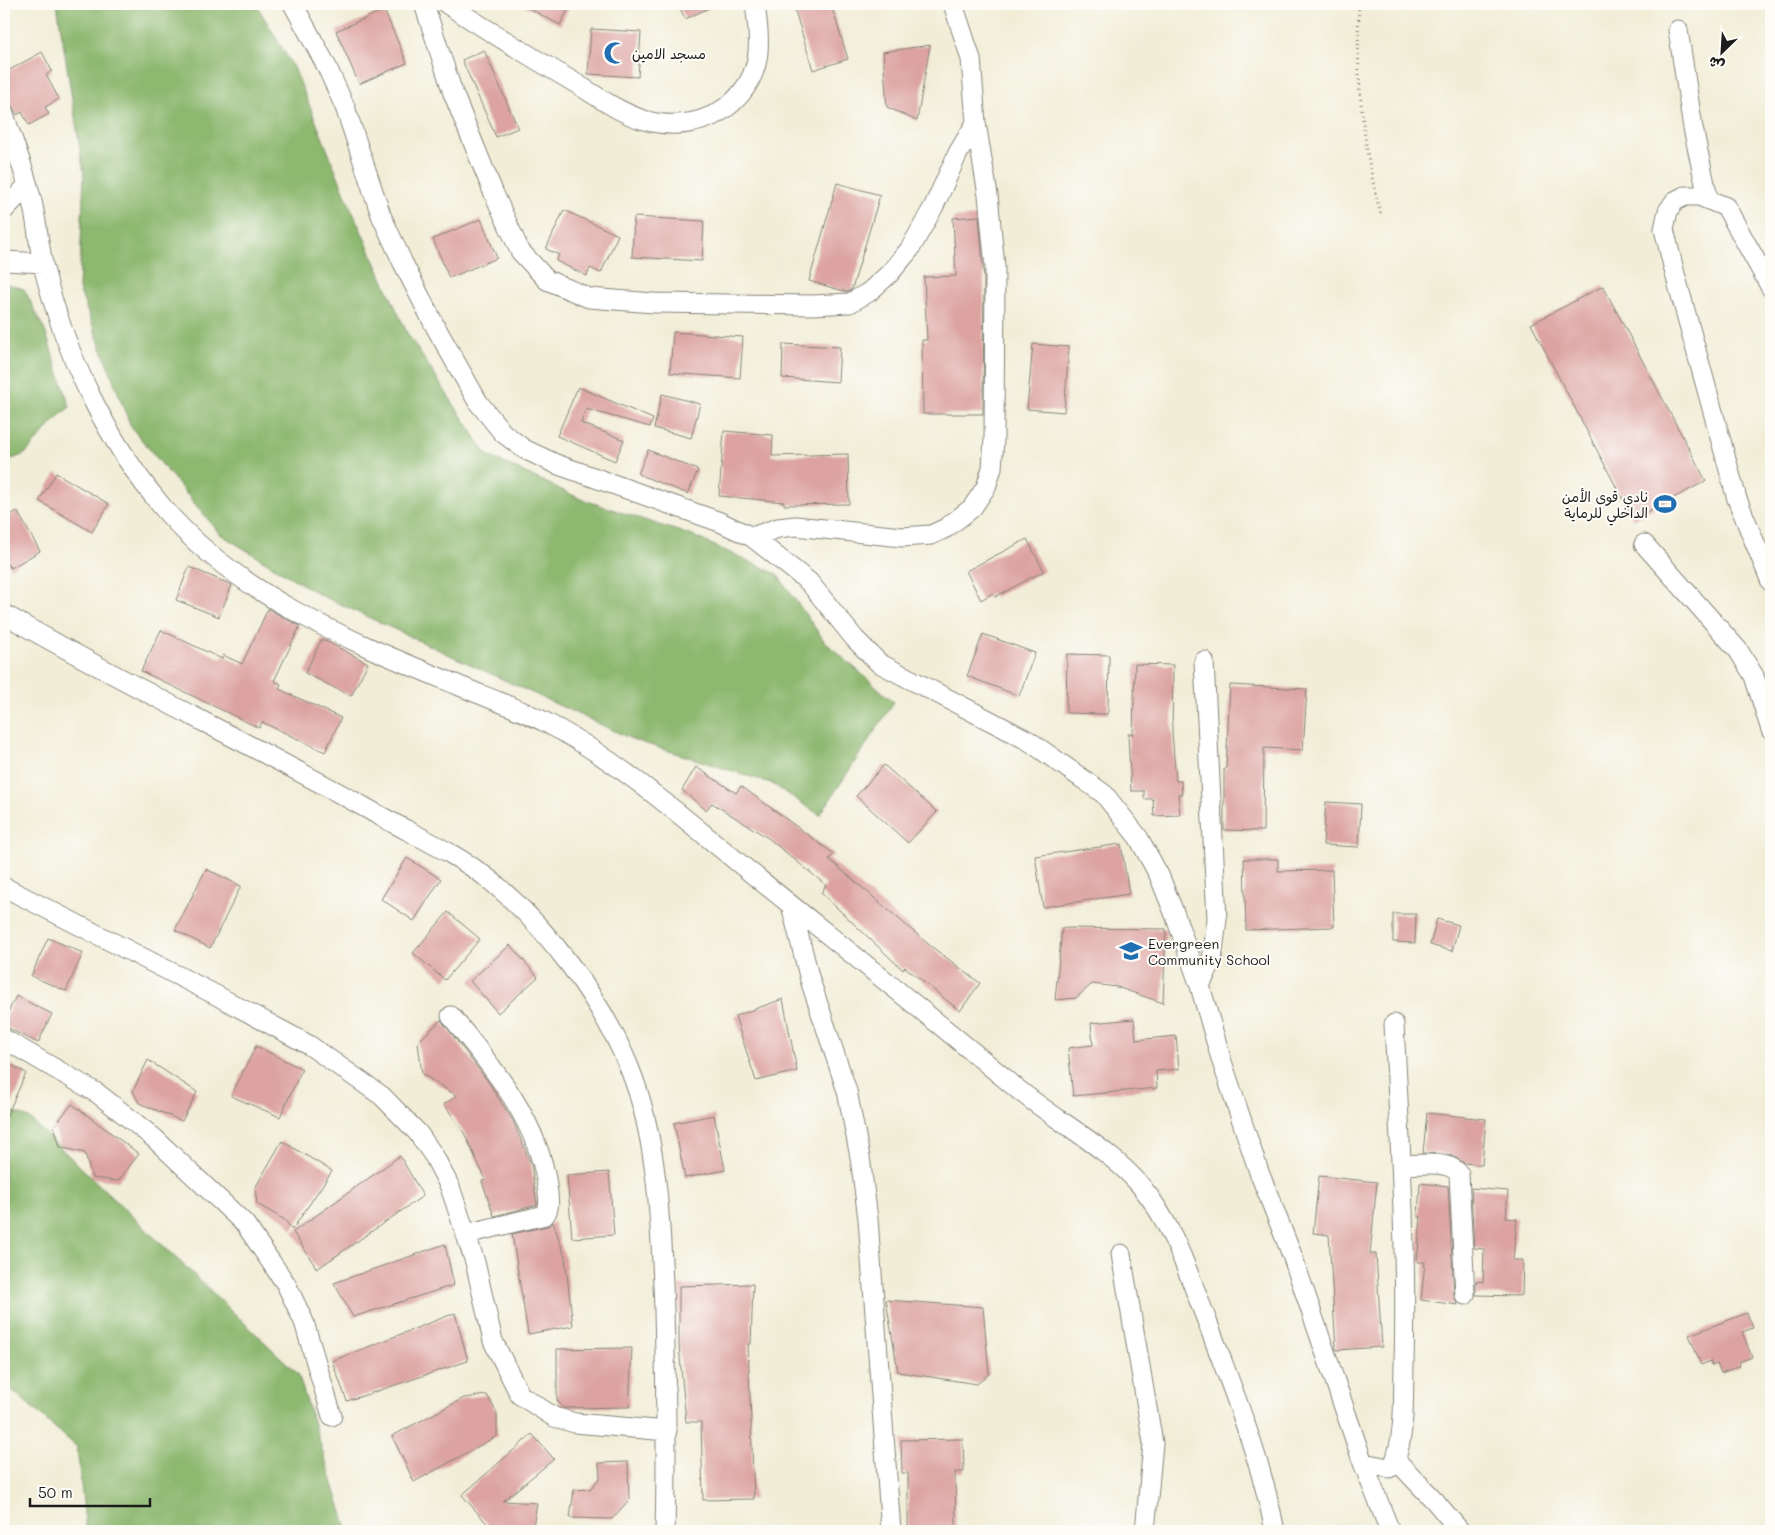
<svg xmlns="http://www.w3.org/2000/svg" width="1775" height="1535" font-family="Mali,'Playpen Sans Arabic',sans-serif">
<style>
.forest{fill:#8db86f;stroke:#546a46}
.building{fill:#dca3a1}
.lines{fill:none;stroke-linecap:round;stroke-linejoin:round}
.minor-casing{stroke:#86847a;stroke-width:21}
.path{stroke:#86847a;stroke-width:3;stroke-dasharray:1 4;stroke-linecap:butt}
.minor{stroke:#fff;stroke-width:19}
.labels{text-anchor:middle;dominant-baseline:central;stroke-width:4;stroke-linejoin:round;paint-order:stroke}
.poi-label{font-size:14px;fill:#1c1c1c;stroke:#fdfcf7;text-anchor:start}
</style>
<rect width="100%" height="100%" fill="#fdfcf7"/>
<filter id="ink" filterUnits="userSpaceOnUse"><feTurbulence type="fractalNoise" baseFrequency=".02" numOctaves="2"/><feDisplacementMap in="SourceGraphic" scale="10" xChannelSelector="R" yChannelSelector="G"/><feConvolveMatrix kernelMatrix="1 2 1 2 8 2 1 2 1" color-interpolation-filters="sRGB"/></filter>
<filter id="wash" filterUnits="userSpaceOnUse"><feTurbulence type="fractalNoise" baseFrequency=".0096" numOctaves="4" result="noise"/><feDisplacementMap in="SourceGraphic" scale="20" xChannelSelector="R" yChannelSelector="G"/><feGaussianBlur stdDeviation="1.12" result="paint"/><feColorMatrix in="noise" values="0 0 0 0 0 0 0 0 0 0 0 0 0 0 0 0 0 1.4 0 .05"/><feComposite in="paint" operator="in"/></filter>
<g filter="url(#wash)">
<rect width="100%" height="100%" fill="#f1edd7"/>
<path class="forest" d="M57,4H256L295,70L350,206L407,333L487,455L581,499L693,536L777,574L825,642L894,702L820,815L771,783L634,740L318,594L220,534L131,427L79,289L84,174Z
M4,283L24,289L45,331L70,407L60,415L25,454L4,462Z
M4,1108L29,1118L298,1374L348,1531H86L77,1447L4,1383Z"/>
<g id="blocks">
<path class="building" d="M521,4H571L560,25Z
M678,4H718L685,19Z
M793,4H831L848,59L813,70Z
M384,10L407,63L359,84L336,31Z
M591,29L641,32L638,77L588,74Z
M930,45L917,121L887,107L883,52Z
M484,50L518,128L496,137L462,60Z
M42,52L52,71L46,75L59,99L45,107L49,114L29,125L22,112L17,115L5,92L9,90L4,80V73Z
M837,183L880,195L852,289L847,292L809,281Z
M564,210L618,235L601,273L590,268L587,276L556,261L559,255L546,249Z
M979,216L984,280L983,414H923L922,340H927L924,277L956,276L953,218Z
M634,217L704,221L702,261L632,257Z
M481,219L497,258L449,278L433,239Z
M1603,286L1706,481L1633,519L1531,324Z
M673,332L743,337L740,378L670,373Z
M783,344L840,347L838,382L782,378Z
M1033,344L1069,347L1064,412L1027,409Z
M578,387L653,419L650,427L586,409L581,423L624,440L615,461L557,436Z
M662,394L700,404L691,438L654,428Z
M724,431L773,435L772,456L848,454L849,504L784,505V502L719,496Z
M648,450L698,470L688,494L638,474Z
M56,473L109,504L92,532L39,501Z
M17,511L40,551L11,568L4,561V519Z
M1027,539L1044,571L995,597L993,593L981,600L966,571Z
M189,567L232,585L219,617L176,600Z
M268,609L300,626L274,681L281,684L279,689L341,718L325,752L262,722L259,728L141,671L161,630L222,659L223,655L242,664Z
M983,634L1035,653L1019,696L967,676Z
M322,639L368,663L351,696L305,673Z
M1067,654L1109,655L1108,714L1066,713Z
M1135,664L1173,665L1172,732L1176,781H1181L1182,794H1178L1180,815L1154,816L1153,799H1144V791H1131L1128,734H1133Z
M1230,685L1307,689L1303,750L1264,748L1263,831L1224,830V769H1226Z
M884,765L937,812L908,843L856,796Z
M696,767L736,793L741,786L834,854L829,859L928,944L980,983L960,1011L905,967L903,970L821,893L826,885L768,838L712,803L706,810L682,790Z
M1326,802L1361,804L1359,847L1323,845Z
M1121,844L1129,894L1043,907L1035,856Z
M407,858L441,879L414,921L381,899Z
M1244,859H1278V871L1332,870L1334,927L1246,930Z
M206,869L241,886L210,948L175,930Z
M448,912L480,939L445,980L413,953Z
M1393,914H1416L1415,943L1393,942Z
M1437,919L1459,925L1452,951L1430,945Z
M1062,928L1166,929L1163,1003L1117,987L1092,984L1076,998L1055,1000Z
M48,938L83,953L66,991L31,976Z
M510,945L538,977L498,1013L470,981Z
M16,996L52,1014L38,1043L4,1026V1021Z
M783,999L797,1071L756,1081L735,1016Z
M1134,1019L1136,1040L1176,1036L1179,1069L1156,1071L1157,1088L1073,1096L1068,1048L1093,1045L1091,1023Z
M441,1020L487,1080L513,1121L531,1164L537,1205L494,1216L482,1181L486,1180L464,1133L444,1104L457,1096L422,1074L418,1042Z
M256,1046L302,1069L280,1117L231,1096Z
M148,1060L197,1092L182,1121L139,1103L133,1091Z
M4,1061L26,1073L4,1122Z
M72,1104L139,1154L118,1181L92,1178L85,1153L60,1147L54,1126Z
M1427,1113L1486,1119L1482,1165L1464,1163L1453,1156L1443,1154L1423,1153Z
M714,1115L725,1170L685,1178L674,1123Z
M282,1141L332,1171L292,1230L285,1220L257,1204L255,1188Z
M400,1156L423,1196L317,1269L293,1232Z
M609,1172L614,1235L572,1238L567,1175Z
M1319,1176L1377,1182L1370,1254H1376L1382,1347L1336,1350L1329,1235L1313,1233Z
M1420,1183L1448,1186L1454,1296L1458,1305L1421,1300L1425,1262H1417L1421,1217H1418Z
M1471,1188L1508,1191L1506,1218L1517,1219L1513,1260H1523L1522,1295L1519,1296L1476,1295V1281L1483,1282L1484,1249L1474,1248Z
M553,1222L565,1257L573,1326L528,1334L512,1234L548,1226Z
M445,1244L454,1285L353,1317L334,1283Z
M753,1284L751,1344H748L754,1499L703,1500L701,1422H686L679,1346V1286Z
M886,1300L983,1307L989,1374L977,1384L898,1372Z
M455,1313L468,1361L347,1401L332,1361Z
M1747,1313L1753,1328L1742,1332L1752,1357L1739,1362L1740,1366L1721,1373L1717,1364L1712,1366L1710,1361L1701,1365L1689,1335Z
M632,1348L629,1407L563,1408L557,1400V1349Z
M487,1395L497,1413V1436L414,1482L392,1436L464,1398Z
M532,1434L554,1459L503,1501L537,1503L533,1526H489L462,1495Z
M963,1439L964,1472H955L956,1531H908V1473H902L901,1440Z
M628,1462L629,1500L612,1519L570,1518L574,1490L590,1489L600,1478L599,1463Z"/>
</g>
</g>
<g filter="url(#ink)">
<use href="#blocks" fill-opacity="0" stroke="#86847a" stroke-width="1"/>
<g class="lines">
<defs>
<path id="minor" d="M293,4L326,65L345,107L381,215L403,263L435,326L478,402L503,433L524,449L556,464L720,522L752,537L809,582L855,639L879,663L1029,741L1104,794L1138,837L1159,875L1175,915L1200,986L1222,1062L1259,1172L1292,1255L1363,1463L1390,1531
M424,4L453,93L494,194L520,251L547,280L589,298L654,303L813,305L850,303L869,292L890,273L910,249L934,206L958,153L976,123
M447,4C490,32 533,58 577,84C598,97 620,113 644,120C675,129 708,124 733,102C764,72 760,43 755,4
M1678,30L1693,128L1708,198
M4,114C12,140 23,165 29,190C37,216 38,243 44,269C66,356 107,442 165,510C240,597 351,641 455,684C485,697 518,708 547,723C617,759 688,822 750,872C838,943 928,1014 1015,1087C1053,1119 1109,1148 1141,1186C1173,1224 1189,1276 1207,1321C1233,1390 1261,1459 1275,1531
M4,210L28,185
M4,261L43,263
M1771,288L1726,207L1699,196H1685L1675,201L1668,211L1664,229L1675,274L1737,499L1771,582
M752,537L778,528L795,526L902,537L931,535L946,528L972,508L986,487L992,468L994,439L995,267L988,195L976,123L971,59L953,4
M1644,544L1738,650L1754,676L1771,730
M4,614C122,683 246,741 366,808C407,832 454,851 491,881C548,928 601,999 629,1067C659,1139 661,1233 664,1310C666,1384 667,1457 665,1531
M4,887L212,993L309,1045L382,1096L418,1133L434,1156L450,1187L475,1262L493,1341L520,1395L554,1417L575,1423L667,1431
M791,905L810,980L847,1091L860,1157L868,1219L891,1531
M1200,986L1212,960L1217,919L1204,661
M451,1016C491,1065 538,1120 547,1185C548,1196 551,1206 545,1215L466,1234
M4,1039L97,1093L120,1111L154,1138L245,1224L286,1284L304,1322L332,1416
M1401,1165C1417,1165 1449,1159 1459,1174L1465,1295
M1121,1254L1153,1443L1145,1531
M1396,1460L1435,1501L1460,1531
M1363,1463L1389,1468L1393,1466C1406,1436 1403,1397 1404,1365C1407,1251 1400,1137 1394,1024"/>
</defs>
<use href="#minor" class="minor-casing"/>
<path class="path" d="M1359,4C1356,78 1362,143 1381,215"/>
<use href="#minor" class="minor"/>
</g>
</g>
<defs>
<symbol id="mosque-bare" viewBox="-9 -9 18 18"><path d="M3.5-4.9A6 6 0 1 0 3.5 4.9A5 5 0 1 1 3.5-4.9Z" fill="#1f6fb2" stroke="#fdfcf7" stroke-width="2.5" paint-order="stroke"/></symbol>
<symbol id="stadium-bare" viewBox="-9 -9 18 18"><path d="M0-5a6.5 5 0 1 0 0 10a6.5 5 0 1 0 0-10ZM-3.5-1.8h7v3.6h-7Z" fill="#1f6fb2" stroke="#fdfcf7" stroke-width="2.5" paint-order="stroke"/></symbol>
<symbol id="school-bare" viewBox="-9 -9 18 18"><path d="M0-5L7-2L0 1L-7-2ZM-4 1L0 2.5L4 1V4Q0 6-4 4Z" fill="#1f6fb2" stroke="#fdfcf7" stroke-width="2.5" paint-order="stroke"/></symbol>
</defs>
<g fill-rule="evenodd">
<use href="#mosque-bare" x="599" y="37" width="32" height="32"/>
<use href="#stadium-bare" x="1649" y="488" width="32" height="32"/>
<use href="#school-bare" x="1115" y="935" width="32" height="32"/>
</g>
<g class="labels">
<g class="poi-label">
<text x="632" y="53">مسجد الامين</text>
<text x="1648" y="496" text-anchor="end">نادي قوى الأمن<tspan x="1648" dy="16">الداخلي للرماية</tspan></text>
<text x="1148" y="943">Evergreen<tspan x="1148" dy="16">Community School</tspan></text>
</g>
</g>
<rect width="1775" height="1535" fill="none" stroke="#fdfcf7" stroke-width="20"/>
<g transform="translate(1722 52) rotate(205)" stroke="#fdfcf7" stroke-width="4" paint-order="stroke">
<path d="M0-4L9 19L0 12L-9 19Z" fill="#1c1c1c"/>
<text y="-8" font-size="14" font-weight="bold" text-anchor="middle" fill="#1c1c1c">ش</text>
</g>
<path d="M30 1498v8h120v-8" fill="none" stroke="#1c1c1c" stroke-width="2.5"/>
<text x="38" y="1498" font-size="15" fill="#1c1c1c" stroke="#fdfcf7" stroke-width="4" paint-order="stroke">50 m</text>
</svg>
